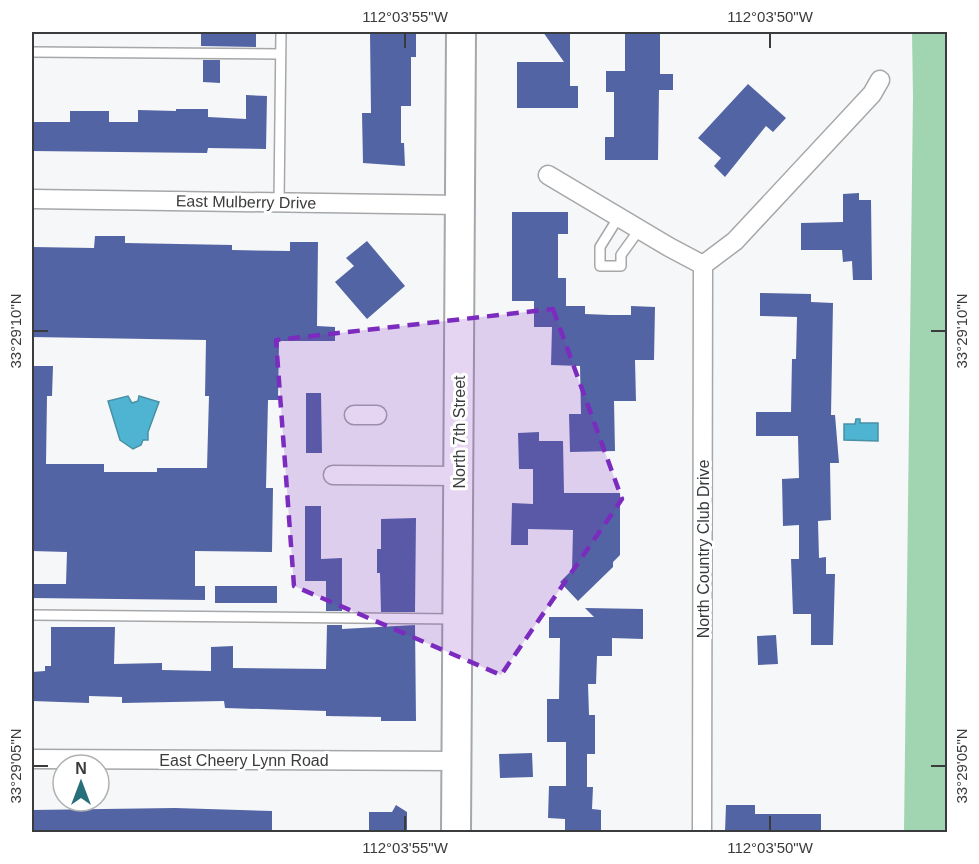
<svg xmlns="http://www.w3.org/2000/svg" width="979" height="864" font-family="Helvetica,sans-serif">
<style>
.green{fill:#a1d4b1}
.water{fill:#4eb4d2;stroke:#4890a5;stroke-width:1.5}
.building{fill:#5264a3}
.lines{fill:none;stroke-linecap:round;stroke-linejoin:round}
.lane-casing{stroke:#a6a7a9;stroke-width:12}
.street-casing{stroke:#a6a7a9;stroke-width:21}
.primary-casing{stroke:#a6a7a9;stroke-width:32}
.lane{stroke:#fff;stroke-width:9}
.street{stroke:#fff;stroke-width:18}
.primary{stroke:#fff;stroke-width:28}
.marked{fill:#7b2cbf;fill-opacity:0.2;stroke:#7b2cbf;stroke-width:4.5;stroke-dasharray:12 8;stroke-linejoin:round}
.ticks{fill:none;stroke:#3a3b3c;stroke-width:2}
.labels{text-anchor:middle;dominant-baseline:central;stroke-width:6;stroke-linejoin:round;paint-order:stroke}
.street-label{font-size:16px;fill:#3a3b3c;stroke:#fff}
.neatline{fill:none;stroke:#3a3b3c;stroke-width:2}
.ticks-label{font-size:15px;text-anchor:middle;fill:#3a3b3c}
</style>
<rect width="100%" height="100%" fill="#f6f7f9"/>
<path class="green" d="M912,32H948L947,832H904L913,97Z"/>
<path class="water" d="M128,396L132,403L138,401L139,396L159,402L148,432V440H143L141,445L133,449L120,440L108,401Z
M856,419H860V423H878V441L844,440V424H855Z"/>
<path class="building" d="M201,32H256V47L201,46Z
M416,32V57H411V106H401V143H404L405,166L363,163L362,113H371L370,33Z
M543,32H570V86H578V108H517V62H564Z
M625,32H660V74H673V90H659L658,160H605V137H614V92H606V71H625Z
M203,60H220V83L203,82Z
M748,84L786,118L773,132L766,126L725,177L714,166L721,158L698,138Z
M246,95L267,96L266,149L208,148L207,153L32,151V122H70V111H109V122H138V110L176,111V109H208V117L246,119Z
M859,193V200H871L872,280H853L852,261L843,262L842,250H801V223L843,222V194Z
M512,212H568V234H558V278H566V306H585V314L610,315H631V306L655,307L654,360H635L636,401H614L615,451L570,452L569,414H581L580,366L551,365L552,327H534V301H512Z
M95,236H125V243L232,245V250L290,251V242H318L317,326L335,327V341H279L278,400H268L266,488H273L272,552L195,551V586H205V600L32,598V584H66L67,552L32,551V366H53L52,396H47L46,464H104V472H157V468H207L209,396H205L206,340L32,337V247L94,248Z
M367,241L405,286L367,319L335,282L354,266L346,258Z
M760,293L811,294V302L833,303L831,415H835L839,463H830L831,520L818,521L819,558L826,557V574H835L833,645H811V614H793L791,559H799V525L783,526L782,479L799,478L798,436H756V412H791L792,359H796L797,317L760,316Z
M306,393H321L322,453H306Z
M539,432V441H563L564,493H620V555L613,562V567L578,601L560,582L572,570L573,530L528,529V545H511L512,503L533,504V469H519L518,433Z
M305,506H321V559L342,558V611H326V581H305Z
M416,518L415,612H381L380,573H377V549H381V519Z
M215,586H277V603H215Z
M585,608L643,609V639L612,638V656H597L596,684H588L589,715H595V754H587V787H593L592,809L601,810V832H565V819L548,818L549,786H566V742H547V699H559L560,638H549V617H594Z
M327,625H342V629L415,625L416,721H381V717L326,716V711L225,708L224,701L122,703V697L89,696V703L32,701V672L45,671V666H51V627H115L114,664L162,663V670L211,671V647L233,646V668L326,669Z
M776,635L778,664L758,665L757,636Z
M532,753L533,777L500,778L499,754Z
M396,805L407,812V832H369V812H392Z
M726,805H755V814H821V832H725Z
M175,808L272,811V832H32V810Z"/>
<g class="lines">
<defs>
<path id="lane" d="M32,52L280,54
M279,202L281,32
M618,218L600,247V266H621V255L639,230
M32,615L455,619"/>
<path id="street" d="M548,175L669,247L703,265
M32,199L461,205
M354,415H377
M333,475L458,476
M32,759L457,761
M702,832L703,265L735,241L872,94L880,80"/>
<path id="primary" d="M456,832L461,32"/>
</defs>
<use href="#lane" class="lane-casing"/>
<use href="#street" class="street-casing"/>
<use href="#primary" class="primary-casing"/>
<use href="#lane" class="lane"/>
<use href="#street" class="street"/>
<use href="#primary" class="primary"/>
</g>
<path class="marked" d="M553,309L622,499L501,675L294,586L276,340Z"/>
<path class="ticks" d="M405,33V48M770,33V48M33,331H48M931,331H946M33,766H48M931,766H946M405,816V831M770,816V831"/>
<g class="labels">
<g class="street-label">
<text transform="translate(246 202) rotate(1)">East Mulberry Drive</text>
<text transform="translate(459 432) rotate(-90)">North 7th Street</text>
<text transform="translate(703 549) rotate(-90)">North Country Club Drive</text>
<text x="244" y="760">East Cheery Lynn Road</text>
</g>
</g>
<rect width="979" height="864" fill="none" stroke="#ffffff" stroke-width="66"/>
<g transform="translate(81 783)"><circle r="28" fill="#ffffff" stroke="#b0b1b1" stroke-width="1.5"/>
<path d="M0-4.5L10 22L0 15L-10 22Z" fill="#276f7b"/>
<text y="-9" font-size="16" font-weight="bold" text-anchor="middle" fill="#3a3b3c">N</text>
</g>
<rect x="33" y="33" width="913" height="798" class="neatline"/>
<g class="ticks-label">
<text x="405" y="22">112°03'55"W</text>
<text x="770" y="22">112°03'50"W</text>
<text transform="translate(16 331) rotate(-90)" y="5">33°29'10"N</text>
<text transform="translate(962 331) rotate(-90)" y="5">33°29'10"N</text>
<text transform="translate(16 766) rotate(-90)" y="5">33°29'05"N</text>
<text transform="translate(962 766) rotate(-90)" y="5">33°29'05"N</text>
<text x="405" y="853">112°03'55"W</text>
<text x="770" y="853">112°03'50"W</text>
</g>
</svg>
